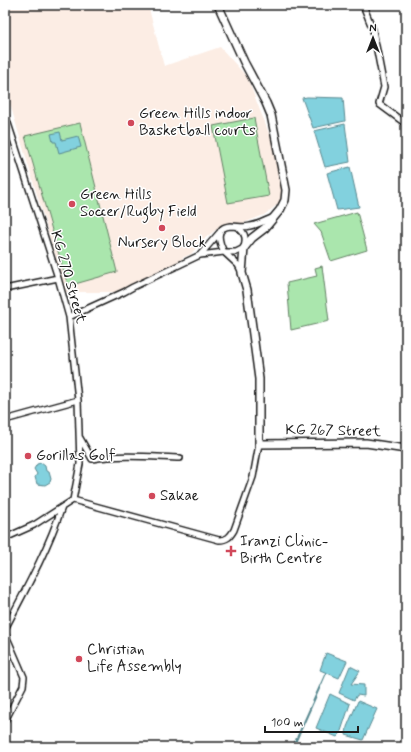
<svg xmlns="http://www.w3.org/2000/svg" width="411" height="752" font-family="Mynerve,sans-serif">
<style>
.built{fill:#fcede4}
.green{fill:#aae6ad;stroke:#638164}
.water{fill:#82d1de;stroke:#598990}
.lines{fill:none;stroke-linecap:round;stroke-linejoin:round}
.stream{stroke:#598990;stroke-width:2}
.street-casing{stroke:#1c1c1c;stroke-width:8}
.secondary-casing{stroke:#1c1c1c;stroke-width:10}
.street{stroke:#fff;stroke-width:5}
.secondary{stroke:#fff;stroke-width:7}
.poi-dot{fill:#d1495b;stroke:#fff;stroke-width:1.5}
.labels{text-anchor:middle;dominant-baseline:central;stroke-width:3;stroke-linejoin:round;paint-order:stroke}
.poi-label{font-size:15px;fill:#1c1c1c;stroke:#fff;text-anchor:start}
.street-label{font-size:15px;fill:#1c1c1c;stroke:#fff}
</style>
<rect width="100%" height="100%" fill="#fff"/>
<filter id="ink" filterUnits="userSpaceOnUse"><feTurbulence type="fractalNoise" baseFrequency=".025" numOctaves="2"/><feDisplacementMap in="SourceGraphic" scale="8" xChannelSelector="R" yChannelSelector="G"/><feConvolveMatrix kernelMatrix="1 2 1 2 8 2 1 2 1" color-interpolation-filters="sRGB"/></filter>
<g filter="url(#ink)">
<path class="built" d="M5,5H148L164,66L220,47L247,77L277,154L286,198L264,215L241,224L217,229L205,238L191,254L182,258L184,262L124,292H66L5,87Z"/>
<path class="green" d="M254,118L269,196L228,203L213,126Z
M80,123L117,272L68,286L25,136Z
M357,212L367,250L331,261L321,232L314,224Z
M322,266L329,321L291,330L287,283L317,276L315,268Z"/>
<path class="water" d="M307,97L343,98L345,121L313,128L302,98Z
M345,124L350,162L325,167L314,131Z
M60,132L62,140L78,136L81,147L59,153L56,142H53L51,134Z
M350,167L359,207L337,210L327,173Z
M41,463L45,466L46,471L49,472L51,479L50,482L45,485L37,484L35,477L37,474L34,469L37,464Z
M326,653L347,661L339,678L320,670Z
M350,666L360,671L351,684L364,685V696L357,695L354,700L339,693Z
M330,694L350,704L340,734L337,737L316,728Z
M358,701L377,709L363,740L346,735L347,727Z"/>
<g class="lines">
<path class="stream" d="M293,747L326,673"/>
<defs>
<path id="street" d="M364,5L365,10L373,30L384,87L379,104L406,124
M5,114L58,278L69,317L78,400L80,464L73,500
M239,228C246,234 246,239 244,248L236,252H224C219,242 214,227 231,226C238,226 243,228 250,226C258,225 266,220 274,217
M200,255L219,233
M5,289L58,278
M69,317L124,292L133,287L200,255L224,252L238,265L242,273
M5,420L78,400
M80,438L92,459C121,454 151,457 180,458
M5,538L34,525L73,500L219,540C227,540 230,537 234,530L253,477L259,444
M5,629C26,589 48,549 62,507
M5,633L24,677L23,686L5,721"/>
<path id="secondary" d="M218,5L244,62L266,103L271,115L286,190L285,200L280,210L265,228L252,238L244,248L242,273L247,290L259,379V444L366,443L406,449"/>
</defs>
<use href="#street" class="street-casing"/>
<use href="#secondary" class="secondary-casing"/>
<use href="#street" class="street"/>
<use href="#secondary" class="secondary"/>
</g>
</g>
<g class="poi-dot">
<circle cx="131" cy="123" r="4"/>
<circle cx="72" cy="204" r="4"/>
<circle cx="162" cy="228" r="4"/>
<circle cx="28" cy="456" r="4"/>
<circle cx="152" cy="496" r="4"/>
<path d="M229 545h4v4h4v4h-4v4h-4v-4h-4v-4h4z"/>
<circle cx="79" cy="659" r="4"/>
</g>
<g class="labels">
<g class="poi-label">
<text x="139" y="114">Green Hills indoor<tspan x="139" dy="17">Basketball courts</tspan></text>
<text x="80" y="195">Green Hills<tspan x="80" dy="17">Soccer/Rugby Field</tspan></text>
<text x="162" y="243" text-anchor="middle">Nursery Block</text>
<text x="36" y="456">Gorillas Golf</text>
<text x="160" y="496">Sakae</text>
<text x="240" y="542">Iranzi Clinic-<tspan x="240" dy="17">Birth Centre</tspan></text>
<text x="87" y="650">Christian<tspan x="87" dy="17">Life Assembly</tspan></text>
</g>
<g class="street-label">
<text transform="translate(68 277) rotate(74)">KG 270 Street</text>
<text transform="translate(333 431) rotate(1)">KG 267 Street</text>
</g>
</g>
<rect width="411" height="752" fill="none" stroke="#fff" stroke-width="20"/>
<rect x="10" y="10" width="391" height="732" fill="none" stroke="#1c1c1c" stroke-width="1.5" filter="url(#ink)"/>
<g transform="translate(373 38)" stroke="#ffffff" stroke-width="3" paint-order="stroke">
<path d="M0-3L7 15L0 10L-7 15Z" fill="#1c1c1c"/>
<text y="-6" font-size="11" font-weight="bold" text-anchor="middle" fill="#1c1c1c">N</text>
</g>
<path d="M265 726v6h93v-6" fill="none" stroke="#1c1c1c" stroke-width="2"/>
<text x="271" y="726" font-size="12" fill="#1c1c1c" stroke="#ffffff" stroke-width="3" paint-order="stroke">100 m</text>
</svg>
